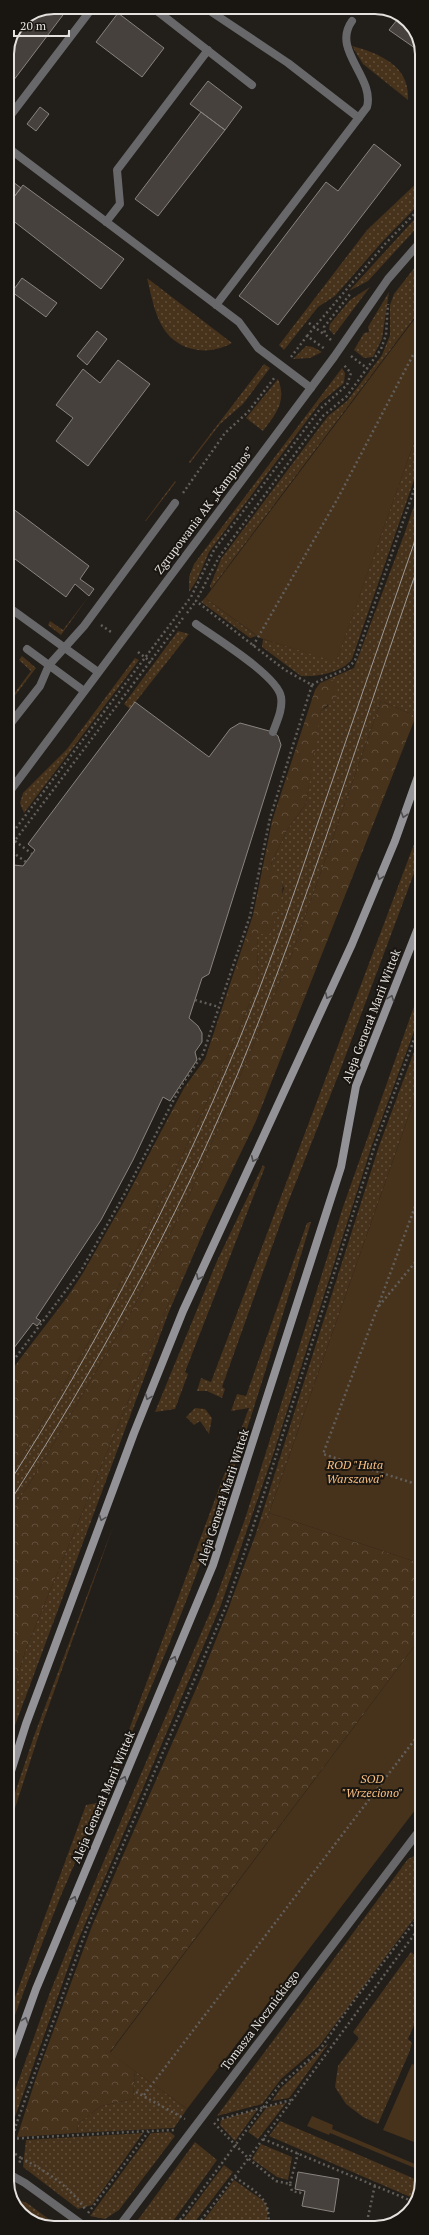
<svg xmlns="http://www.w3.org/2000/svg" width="429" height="2235" font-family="'PT Serif',serif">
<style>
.grass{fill:url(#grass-dots)}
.forest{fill:url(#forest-crowns)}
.garden{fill:#47321b}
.building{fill:#46413c;stroke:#88837d}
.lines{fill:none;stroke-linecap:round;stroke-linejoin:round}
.path{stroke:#625f5b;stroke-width:2.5;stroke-dasharray:2 3;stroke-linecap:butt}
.service{stroke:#68686b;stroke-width:8}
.minor{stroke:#68686b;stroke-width:8}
.secondary{stroke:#929297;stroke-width:8}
.tram{stroke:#9d9a97;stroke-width:1}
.oneway{stroke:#4f4d4d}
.labels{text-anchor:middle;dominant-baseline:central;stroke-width:4;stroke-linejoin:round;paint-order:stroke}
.street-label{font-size:12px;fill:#e4e1de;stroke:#191511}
.park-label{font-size:12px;font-style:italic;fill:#f8bf82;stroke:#191511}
.rim{fill:none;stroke:#e4e1de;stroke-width:2}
</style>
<defs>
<pattern id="grass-dots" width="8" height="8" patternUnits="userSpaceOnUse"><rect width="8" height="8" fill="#47321b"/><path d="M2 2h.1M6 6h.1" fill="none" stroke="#614f3c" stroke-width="1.8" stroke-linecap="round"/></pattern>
<pattern id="forest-crowns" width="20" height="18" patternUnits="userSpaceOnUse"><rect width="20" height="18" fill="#47321b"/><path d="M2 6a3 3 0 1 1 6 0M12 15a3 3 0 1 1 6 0" fill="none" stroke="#614f3c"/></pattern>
</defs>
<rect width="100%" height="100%" fill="#221e1a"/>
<path class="grass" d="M352,46C381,54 410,66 408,100L363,64Z
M422,178V201L382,242L335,296L318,307L284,350L279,345L367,230Z
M422,211V222L368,281L349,291Z
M422,258V315L418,313L211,589L210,586L221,559L328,416L347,401L382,355L390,335V305L394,294Z
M147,278L232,343C207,357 176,351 162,326C154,312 151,294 147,278Z
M370,287L334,335L329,329L330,324L350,300Z
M389,292L382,339L373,357L364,358L354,350L364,333L369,332L368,327Z
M306,346L313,347L322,352L310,358L293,359Z
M264,364L270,368L243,404L220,424L190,463L189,462Z
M342,368L345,373L344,383L320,403L209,552L197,580L189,592V577L194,564Z
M278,379C287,401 276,414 263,431L246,418Z
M422,420V457L352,659C342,673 316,677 301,676L262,647L263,639L336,661Z
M175,481L176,482L146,521H145Z
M422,482V700L416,716L381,701L292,954L189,1196L134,1307L38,1470L7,1518V1478L32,1440L106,1312L168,1186L231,1050L258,982L257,934L270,933L284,888L271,864L287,830L306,804L319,718L321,711L328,706L329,680L320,683L354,668L404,535Z
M89,596L61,635L48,625L50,621L63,630Z
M205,598L257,636L250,638L201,602Z
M178,631L189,634L130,709L124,704Z
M22,656L36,668L7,706V703L31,671L19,660Z
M135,658L139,660L24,813L20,803L23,793L67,749Z
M7,754L15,760L7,771Z
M422,823V852L338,1076L287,1205L222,1387L225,1389L222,1398L207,1391H197L201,1378L211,1382Z
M422,984V1010L372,1145L273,1455L221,1605L77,1943L15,2117L9,2119L7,2113L49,1995L88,1898L214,1603L245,1519L343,1207Z
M422,1030V1078L269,1513L255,1536L379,1146Z
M263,1165L265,1167L185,1372L188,1374L175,1409L155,1412L217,1261Z
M217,1200L168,1314L7,1747V1710L26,1649L167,1307Z
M311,1222C272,1350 234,1479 185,1604C147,1702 103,1797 62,1893C43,1940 25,1989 7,2036V2019L86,1805L102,1802L249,1408L231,1411L237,1394L246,1396L307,1223Z
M195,1408L205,1409L212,1418L209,1434L200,1421L194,1425L186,1417Z
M114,1524L42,1725L7,1833V1817L34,1736Z
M418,1854H422V1908L319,2046L281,2079L262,2104L217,2116L408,1859Z
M411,1952L422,1961V2007L408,2039L412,2043L409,2053L378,2124L363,2117L346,2104L335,2087L338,2066L359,2038L353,2032Z
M329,2043L289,2098L272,2101L281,2088Z
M135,2071L187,2109L174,2128L77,2133L78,2124L101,2106L133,2099Z
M286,2103L258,2139L248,2132L267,2107Z
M258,2109L235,2141L220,2125L221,2120Z
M280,2121L422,2182L415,2199L269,2136Z
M170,2132L175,2136L119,2210L105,2219L90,2216L151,2133Z
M143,2133L92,2205L78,2209L23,2167L26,2140Z
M195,2142L217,2160L168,2228H132Z
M261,2144L292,2157L288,2180L277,2177L252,2159Z
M224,2165L233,2172L190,2228H177Z
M234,2180L264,2201L268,2209L266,2228H243L217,2223L216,2228H198Z
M13,2198L27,2203L61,2228H48L21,2214Z"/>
<path class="forest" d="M329,680H336L338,687L337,696L321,711L306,804L287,830L271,864C293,884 278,909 270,934H257L258,982L231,1050L168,1186L106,1312L32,1440L7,1478V1376L68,1296L83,1273L127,1196L184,1088L205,1059L253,915L272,821L315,690L320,683Z
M381,701L416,716L256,1121L167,1307L26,1649L7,1710V1518L38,1470L134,1307L189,1196L292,954Z
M269,1513L422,1564V1636L110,2052L135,2071L133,2099L101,2106L78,2124L77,2133L17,2137L37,2075L92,1926L199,1682L229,1607L255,1536Z"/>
<path class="garden" d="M419,313L422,315V420L336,662L260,638L205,598Z
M422,1078V1564L269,1513Z
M422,1636V1801L187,2109L110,2053Z
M412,2064L422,2068V2137L419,2144L383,2130Z
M312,2116L333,2125L332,2129L422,2167V2171L330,2133L329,2135L307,2126Z"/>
<path class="building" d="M54,7H69L7,89V54L21,21Z
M381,8L408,21L422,48V53L389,30L397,20Z
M118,13L164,48L142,77L96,42Z
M208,81L242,107L225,130L190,104Z
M40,107L49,114L36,131L27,124Z
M201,112L225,130L158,216L135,199Z
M374,144L401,165L278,325L239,296L326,182L338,191Z
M7,173L11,177L9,179L21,188L7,206Z
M23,185L124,259L101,289L7,216V206Z
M22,278L57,303L46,317L12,292Z
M97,331L107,339L87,365L77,356Z
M118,360L150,384L88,466L56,441L73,418L56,405L83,369L100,383Z
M8,505L89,566L80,579L94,589L89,596L75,584L66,597L7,553Z
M135,702L209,757L230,729L240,723L273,732L278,736L281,745L209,974L202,978L189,1018L198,1026L202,1033V1042L195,1052L197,1060L170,1101L163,1097L133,1160L101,1220L36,1318L41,1321L37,1326L33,1323L7,1357V872L14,865L23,866L35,850L28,844Z
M298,2172L339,2179L334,2212L302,2206L305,2191L295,2189Z
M217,2223L243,2228H216Z"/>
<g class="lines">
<path class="path" d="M309,323L325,335
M307,336L385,244L422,206
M331,340L325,334L324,327L351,293
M351,356L368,369
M291,357L307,336L325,349
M183,493L225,433L248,412L275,377
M187,613L196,601
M101,625L111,632
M253,646L338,498L413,355
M138,652L151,662
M312,685C327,675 346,673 355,660L422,467
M7,840L191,597L214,550L320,409L347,385L351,373L344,365
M15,841L32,854
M8,849L26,862
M7,851L183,618
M195,1000L219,1007
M422,1188L323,1454L422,1486
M379,1306L422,1254
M7,1369L82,1269L124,1195L181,1086L203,1054L250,916L270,818L312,685L285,670L196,601L219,557L323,416L347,396L381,349L386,335L388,304
M136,2092L185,2119
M144,2095L419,1734
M217,2120L291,2100
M214,2123L249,2159L276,2181L290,2184L298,2153
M7,2124L16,2128
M7,2139L148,2131
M263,2139L414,2202
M7,2148L21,2158L19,2164
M21,2158C46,2171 69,2186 85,2209
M8,2160L16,2125L87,1928L227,1604L260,1506L375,1145L422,1018
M235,2177C256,2193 272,2197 268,2228
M290,2184L292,2191L300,2193L301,2191
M11,2194L20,2197
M88,2213L149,2131L176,2130
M368,2217L375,2185
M174,2228L279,2086L319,2051L350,2006L422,1912
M195,2228C273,2128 347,2025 422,1924"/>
<path class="service" d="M152,7L252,85
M204,7L288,63L359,118
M7,120L93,7
M7,147L239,322L258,348L311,388
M106,222L120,204L117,170L208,50
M216,305L367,107C375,77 331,50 352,21
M7,606L98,672
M196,624C214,637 278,676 281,697C283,709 277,721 273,732
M27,649L84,691
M7,728L40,686L49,665L84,626L175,503"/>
<path class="minor" d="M7,795L334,357L388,279L422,240
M7,2173L25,2183L87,2228
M118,2228L422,1827"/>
<path class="secondary" d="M7,1784L26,1724L134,1433L183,1311L352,944L395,841L422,765
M7,2070L36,1989L213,1565L341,1167L356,1086L422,918"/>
<path class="tram" d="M7,1486C97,1346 173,1198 237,1045C266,975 291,903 315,831C351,727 386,623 422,520
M7,1506C96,1369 175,1224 238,1073C308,904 361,728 422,555"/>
</g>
<defs><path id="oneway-chevron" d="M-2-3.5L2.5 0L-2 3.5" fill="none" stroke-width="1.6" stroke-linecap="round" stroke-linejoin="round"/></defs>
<g class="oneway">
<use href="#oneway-chevron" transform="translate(404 815) rotate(109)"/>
<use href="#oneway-chevron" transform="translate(380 877) rotate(112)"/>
<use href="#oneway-chevron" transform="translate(328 996) rotate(115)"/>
<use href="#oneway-chevron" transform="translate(391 998) rotate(-69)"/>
<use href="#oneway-chevron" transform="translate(254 1159) rotate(115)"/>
<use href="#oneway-chevron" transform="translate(199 1277) rotate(115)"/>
<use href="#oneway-chevron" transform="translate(148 1397) rotate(112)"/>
<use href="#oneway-chevron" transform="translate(102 1518) rotate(110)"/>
<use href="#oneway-chevron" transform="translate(174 1659) rotate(-67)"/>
<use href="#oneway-chevron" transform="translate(124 1779) rotate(-67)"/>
<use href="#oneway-chevron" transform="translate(74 1899) rotate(-67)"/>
<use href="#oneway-chevron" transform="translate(25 2020) rotate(-71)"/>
</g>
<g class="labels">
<g class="street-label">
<text transform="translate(204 510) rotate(-53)">Zgrupowania AK „Kampinos”</text>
<text transform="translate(371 1016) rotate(-69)">Aleja Generał Marii Wittek</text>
<text transform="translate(223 1497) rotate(-72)">Aleja Generał Marii Wittek</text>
<text transform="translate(103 1797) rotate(-67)">Aleja Generał Marii Wittek</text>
<text transform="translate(260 2020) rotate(-53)">Tomasza Nocznickiego</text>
</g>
<g class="park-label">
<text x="355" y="1464">ROD "Huta<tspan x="355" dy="14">Warszawa"</tspan></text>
<text x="372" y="1778">SOD<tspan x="372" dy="14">"Wrzeciono"</tspan></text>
</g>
</g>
<path d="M0 0H429V2235H0ZM54 14H375A40 40 0 0 1 415 54V2181A40 40 0 0 1 375 2221H54A40 40 0 0 1 14 2181V54A40 40 0 0 1 54 14Z" fill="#191511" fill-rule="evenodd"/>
<path class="rim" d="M54 14H375A40 40 0 0 1 415 54V2181A40 40 0 0 1 375 2221H54A40 40 0 0 1 14 2181V54A40 40 0 0 1 54 14Z"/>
<path d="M14 30v6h55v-6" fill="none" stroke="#e4e1de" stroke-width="2"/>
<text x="20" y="30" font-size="12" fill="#e4e1de" stroke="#191511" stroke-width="3" paint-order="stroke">20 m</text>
</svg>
